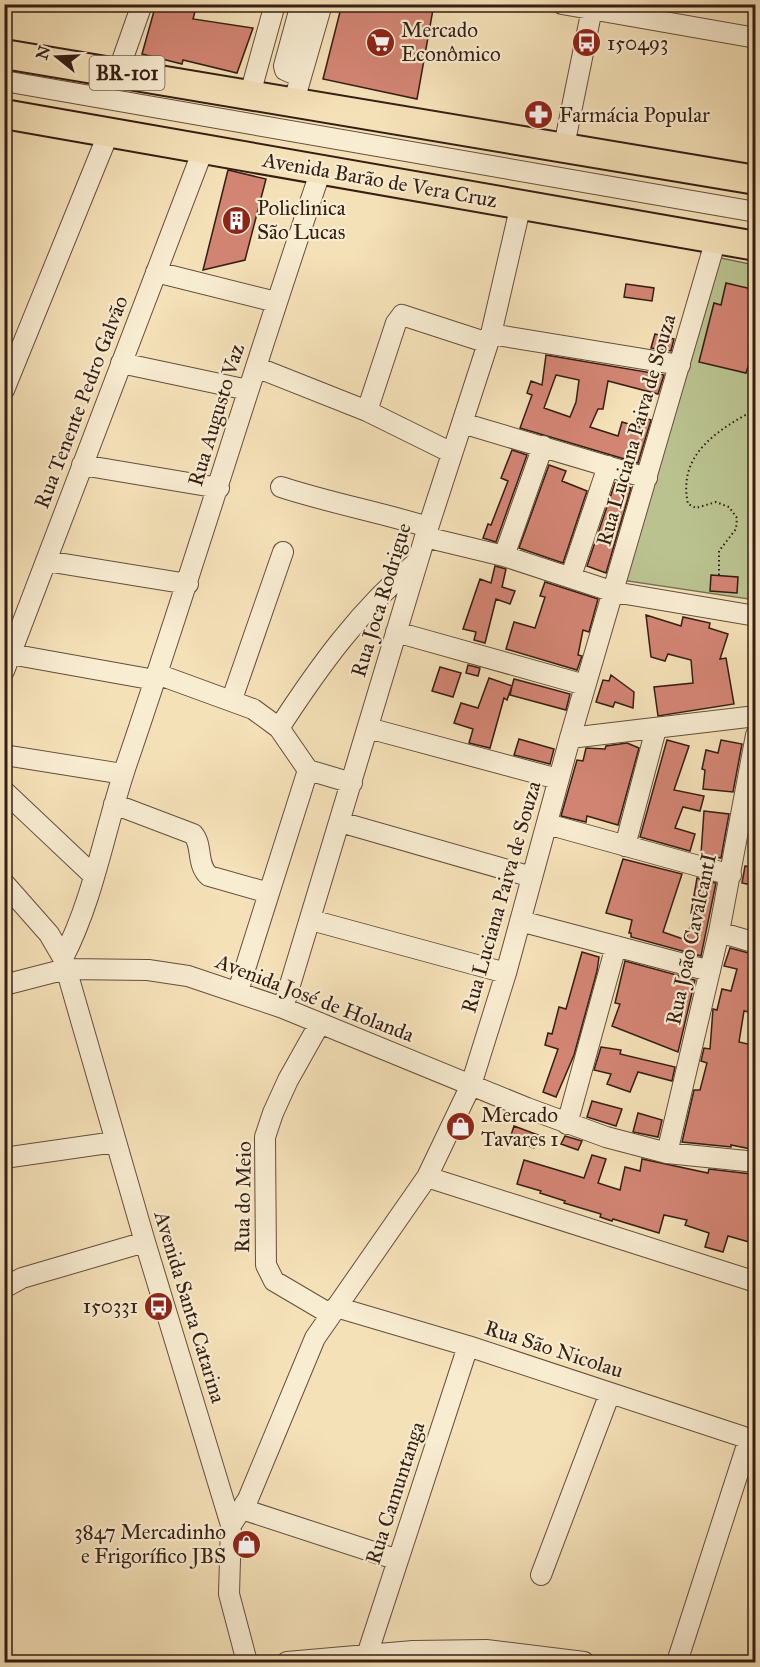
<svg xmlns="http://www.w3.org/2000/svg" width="760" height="1667" font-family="'IM FELL Great Primer',serif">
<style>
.green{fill:#bac390;stroke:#777052;stroke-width:1.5}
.building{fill:#d38574;stroke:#341e13;stroke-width:1.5;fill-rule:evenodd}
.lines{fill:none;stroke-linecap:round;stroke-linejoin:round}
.minor-casing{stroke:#644f3c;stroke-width:22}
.highway-casing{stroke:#341e13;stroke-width:32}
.path{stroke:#341e13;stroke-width:2;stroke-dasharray:1.5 3;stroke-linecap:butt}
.minor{stroke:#f8ecd1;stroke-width:20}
.highway{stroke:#f5e1b8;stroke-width:28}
.labels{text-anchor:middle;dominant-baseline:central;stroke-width:4.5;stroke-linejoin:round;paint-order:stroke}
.shield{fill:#f8ecd1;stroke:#6f5c4c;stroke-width:1.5}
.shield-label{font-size:20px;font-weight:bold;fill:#341e13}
.poi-label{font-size:21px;fill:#341e13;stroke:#f8ecd1;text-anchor:start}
.street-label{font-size:21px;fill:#341e13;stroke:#f8ecd1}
</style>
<rect width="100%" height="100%" fill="#f5e1b8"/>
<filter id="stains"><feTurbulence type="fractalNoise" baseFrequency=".00333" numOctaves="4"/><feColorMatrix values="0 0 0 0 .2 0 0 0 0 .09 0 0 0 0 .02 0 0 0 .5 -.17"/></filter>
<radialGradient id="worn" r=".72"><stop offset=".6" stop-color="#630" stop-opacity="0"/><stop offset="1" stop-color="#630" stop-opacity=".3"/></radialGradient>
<path class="green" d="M716,257L755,265V600L621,580Z"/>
<path class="building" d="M156,4H197L193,19L253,28L237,73L183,60L182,64L142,54Z
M342,4H434L417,99L323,79Z
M228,170L266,179L245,260L203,270Z
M726,283L756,290V342L746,373L699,362L714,303L721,305Z
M626,284L654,288L652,301L624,297Z
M655,334L674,339L671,351L651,348Z
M546,355L664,375L658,394L608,381L603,409H598L590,427L618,436L622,422L639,427L642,417L651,420L638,463L520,428L532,395L527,393L531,381L542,385ZM556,375L579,380L576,402L570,417L544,408Z
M512,450L527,455L496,542L483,538L488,524L491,525L508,481L501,478Z
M549,465L566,471L562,481L587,491L563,563L519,548Z
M615,483L631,488L606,573L587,566Z
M495,566L506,569L502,587L515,591L510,604L496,599L485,643L474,640L476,632L463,629L480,579L491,583Z
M711,575L738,577L737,593L710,591Z
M545,582L598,599L589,632L583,630L578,655L582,656L577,670L506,649L514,622L535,628L545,597L540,596Z
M646,615L681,626L683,617L710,623L709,628L728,634L720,659L726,658L734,704L658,716L654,687L693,683L691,660L668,654L665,661L651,657Z
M468,665L480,668L478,676L466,673Z
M440,667L461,673L453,697L432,691Z
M611,675L634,692L633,708L615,702L613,707L596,702L603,680L609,681Z
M489,678L512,686L514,679L570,694L566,710L510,695L512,686L507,700L504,698L490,748L469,743L473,729L454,723L461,703L478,708Z
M519,739L554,749L550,764L514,755Z
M667,740L689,746L674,790L704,796L700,811L683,807L675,828L695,834L690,851L640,837Z
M721,740L742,744L733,792L703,789L705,770L702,769L706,750L718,753Z
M627,743L639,748L618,825L587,816L586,822L561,816L577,760L583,761L586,748L605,749L606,746Z
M704,811L729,814L721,858L701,854Z
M623,859L682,874L663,932L686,940L694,913H691L697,878L716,883L701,956L631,937V933H629L632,920L606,913Z
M745,866L756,868V886L742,883Z
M730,948L756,955V1000L752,999L749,1012L744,1011L739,1042L756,1046V1150L731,1145V1147L682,1142L694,1090H700L707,1063L701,1061L704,1048L710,1049L713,1009L717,1010L722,989L731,991L737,969L724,966Z
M582,952L599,957L597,971L574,1055L556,1097L543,1092L558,1049L545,1045L548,1033L552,1034L559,1007L566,1009Z
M625,961L695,980L678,1052L612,1026L620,1004L615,1003Z
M601,1047L621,1050L620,1054L675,1067L672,1081L638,1072L630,1092L607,1084L611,1074L594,1070Z
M592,1101L622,1109L616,1126L587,1117Z
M638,1113L662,1120L658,1137L633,1132Z
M514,1126L538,1135L534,1148L510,1138Z
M565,1136L582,1141L578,1150L561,1144Z
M592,1155L606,1159L598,1183L620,1190L625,1167L640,1171L642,1159L708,1173L709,1169L751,1174L750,1186H756V1244L728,1236L723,1252L705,1247L709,1233L685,1225L687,1220L664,1215L659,1233L613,1219L612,1221L600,1217L601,1214L564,1203L565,1201L540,1193L541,1191L517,1184L524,1160L584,1178Z"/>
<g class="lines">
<defs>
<path id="minor" d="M562,4L756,38
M4,6L5,4
M118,72L142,4
M301,77L285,70L284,66L301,4
M4,81L756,212
M250,94L275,4
M294,101L322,4
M564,146L593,4
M156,272L276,302
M491,334L680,365
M121,363L248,390
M256,367L367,411L452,453
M4,390L109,132
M367,411L396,323L402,315L488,343
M462,423L647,478
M82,465L219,488
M281,487C330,503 379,512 428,527
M425,537L504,556L614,592L756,616
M504,556L543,446
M46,561L188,584
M571,576L608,466
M396,632L585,685
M10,654L155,680
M4,671L203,150
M157,674L253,709L279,728L308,770
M232,699L283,552
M279,728C318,668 361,608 417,562
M368,728L558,779
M570,738L756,716
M4,755L123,774
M308,770L352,783
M4,791L94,876
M114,804L193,834C203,845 196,865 209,876L269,893
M340,822L532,877
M547,824L731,875
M625,846L656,729
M4,883L49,934L63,958L145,1242L231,1525L229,1594L247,1662
M311,920L506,973
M520,921L710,971
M719,932L756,943
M63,958C95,896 105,826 128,760C195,564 254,366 321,170
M4,985L66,969L148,970L188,976L283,1008L527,1108L606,1137L667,1153L756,1162
M238,991L308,770
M283,1008L425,537L491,334L521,204
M320,1023L288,1080L273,1113L265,1137L266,1265L274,1281L330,1314
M567,1124L616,946
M667,1153L719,932L756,735
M4,1158L115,1142
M427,1177L756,1282
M4,1288L22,1278L145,1242
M336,1307L468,1346L756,1441
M242,1509L398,1560
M231,1525L248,1499L315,1338L427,1177L471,1085L506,973L570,738L716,239
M541,1575L610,1393
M367,1655L468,1346
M287,1662L413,1651L486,1650L584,1662
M677,1662L749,1439"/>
<path id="highway" d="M4,54L756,180
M4,114L756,246"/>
</defs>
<use href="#minor" class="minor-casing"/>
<use href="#highway" class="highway-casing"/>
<path class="path" d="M719,575V551L736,529L737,518L729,507L716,502L696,508L688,504C677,454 718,430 756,409"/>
<use href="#minor" class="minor"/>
<use href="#highway" class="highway"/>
</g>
<defs>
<symbol id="supermarket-disc" viewBox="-11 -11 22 22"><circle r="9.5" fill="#8f2418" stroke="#f8ecd1"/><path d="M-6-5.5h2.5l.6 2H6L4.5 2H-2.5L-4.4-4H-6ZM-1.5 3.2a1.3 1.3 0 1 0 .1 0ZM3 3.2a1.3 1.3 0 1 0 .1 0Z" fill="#fff"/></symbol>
<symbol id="bus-disc" viewBox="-11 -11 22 22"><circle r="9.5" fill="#8f2418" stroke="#f8ecd1"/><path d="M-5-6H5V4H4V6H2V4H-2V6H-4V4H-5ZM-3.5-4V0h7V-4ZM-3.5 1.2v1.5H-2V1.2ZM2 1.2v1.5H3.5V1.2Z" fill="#fff"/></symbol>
<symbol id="pharmacy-disc" viewBox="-11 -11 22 22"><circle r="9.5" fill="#8f2418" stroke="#f8ecd1"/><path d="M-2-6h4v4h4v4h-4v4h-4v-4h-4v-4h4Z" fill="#fff"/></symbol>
<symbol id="building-disc" viewBox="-11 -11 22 22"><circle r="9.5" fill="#8f2418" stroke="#f8ecd1"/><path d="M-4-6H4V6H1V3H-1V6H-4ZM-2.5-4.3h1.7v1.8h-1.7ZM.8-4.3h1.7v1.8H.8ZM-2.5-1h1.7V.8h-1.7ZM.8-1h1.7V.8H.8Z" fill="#fff"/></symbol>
<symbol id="shop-disc" viewBox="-11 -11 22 22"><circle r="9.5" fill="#8f2418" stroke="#f8ecd1"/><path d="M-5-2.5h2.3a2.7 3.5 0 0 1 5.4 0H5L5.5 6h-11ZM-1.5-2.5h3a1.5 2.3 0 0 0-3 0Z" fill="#fff"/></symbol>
</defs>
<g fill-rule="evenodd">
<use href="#supermarket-disc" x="364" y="26" width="33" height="33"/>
<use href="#bus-disc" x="570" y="26" width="33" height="33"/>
<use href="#pharmacy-disc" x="522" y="98" width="33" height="33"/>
<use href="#building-disc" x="220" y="204" width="33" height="33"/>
<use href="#shop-disc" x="444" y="1110" width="33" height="33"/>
<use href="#bus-disc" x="142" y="1290" width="33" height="33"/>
<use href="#shop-disc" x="230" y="1528" width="33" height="33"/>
</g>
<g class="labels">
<rect class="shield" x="89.5" y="56" width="75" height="34" rx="4.5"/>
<g class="shield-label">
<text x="127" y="73">BR-101</text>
</g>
<g class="poi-label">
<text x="401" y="30">Mercado<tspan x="401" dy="24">Econômico</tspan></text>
<text x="607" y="43">150493</text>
<text x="559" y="115">Farmácia Popular</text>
<text x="257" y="208">Policlinica<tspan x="257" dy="24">São Lucas</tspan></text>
<text x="481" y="1115">Mercado<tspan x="481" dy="24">Tavares 1</tspan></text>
<text x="138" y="1306" text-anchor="end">150331</text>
<text x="226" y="1532" text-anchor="end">3847 Mercadinho<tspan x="226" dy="24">e Frigorífico JBS</tspan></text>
</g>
<g class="street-label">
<text transform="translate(380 180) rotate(10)">Avenida Barão de Vera Cruz</text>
<text transform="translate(81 402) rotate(-69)">Rua Tenente Pedro Galvão</text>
<text transform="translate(216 415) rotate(-73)">Rua Augusto Vaz</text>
<text transform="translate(636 430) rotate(-74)">Rua Luciana Paiva de Souza</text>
<text transform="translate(381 600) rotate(-73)">Rua Joca Rodrigue</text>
<text transform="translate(501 897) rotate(-74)">Rua Luciana Paiva de Souza</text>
<text transform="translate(691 939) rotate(-78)">Rua João CavalcantI</text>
<text transform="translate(315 998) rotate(21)">Avenida José de Holanda</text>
<text transform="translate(243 1197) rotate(-89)">Rua do Meio</text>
<text transform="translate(190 1307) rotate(73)">Avenida Santa Catarina</text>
<text transform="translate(554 1349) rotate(18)">Rua São Nicolau</text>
<text transform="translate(395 1493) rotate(-72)">Rua Camuntanga</text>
</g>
</g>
<rect width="760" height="1667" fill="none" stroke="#f5e1b8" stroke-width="24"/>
<rect x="6" y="6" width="748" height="1655" fill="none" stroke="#341e13" stroke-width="3"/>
<rect x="12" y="12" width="736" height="1643" fill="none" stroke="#341e13" stroke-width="1.5"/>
<g transform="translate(57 57) rotate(288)" stroke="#f8ecd1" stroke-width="4.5" paint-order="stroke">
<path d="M0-4.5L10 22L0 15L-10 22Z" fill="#341e13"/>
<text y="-9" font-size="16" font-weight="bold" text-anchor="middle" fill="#341e13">N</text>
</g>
<rect width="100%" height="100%" filter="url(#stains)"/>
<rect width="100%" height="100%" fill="url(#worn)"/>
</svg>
